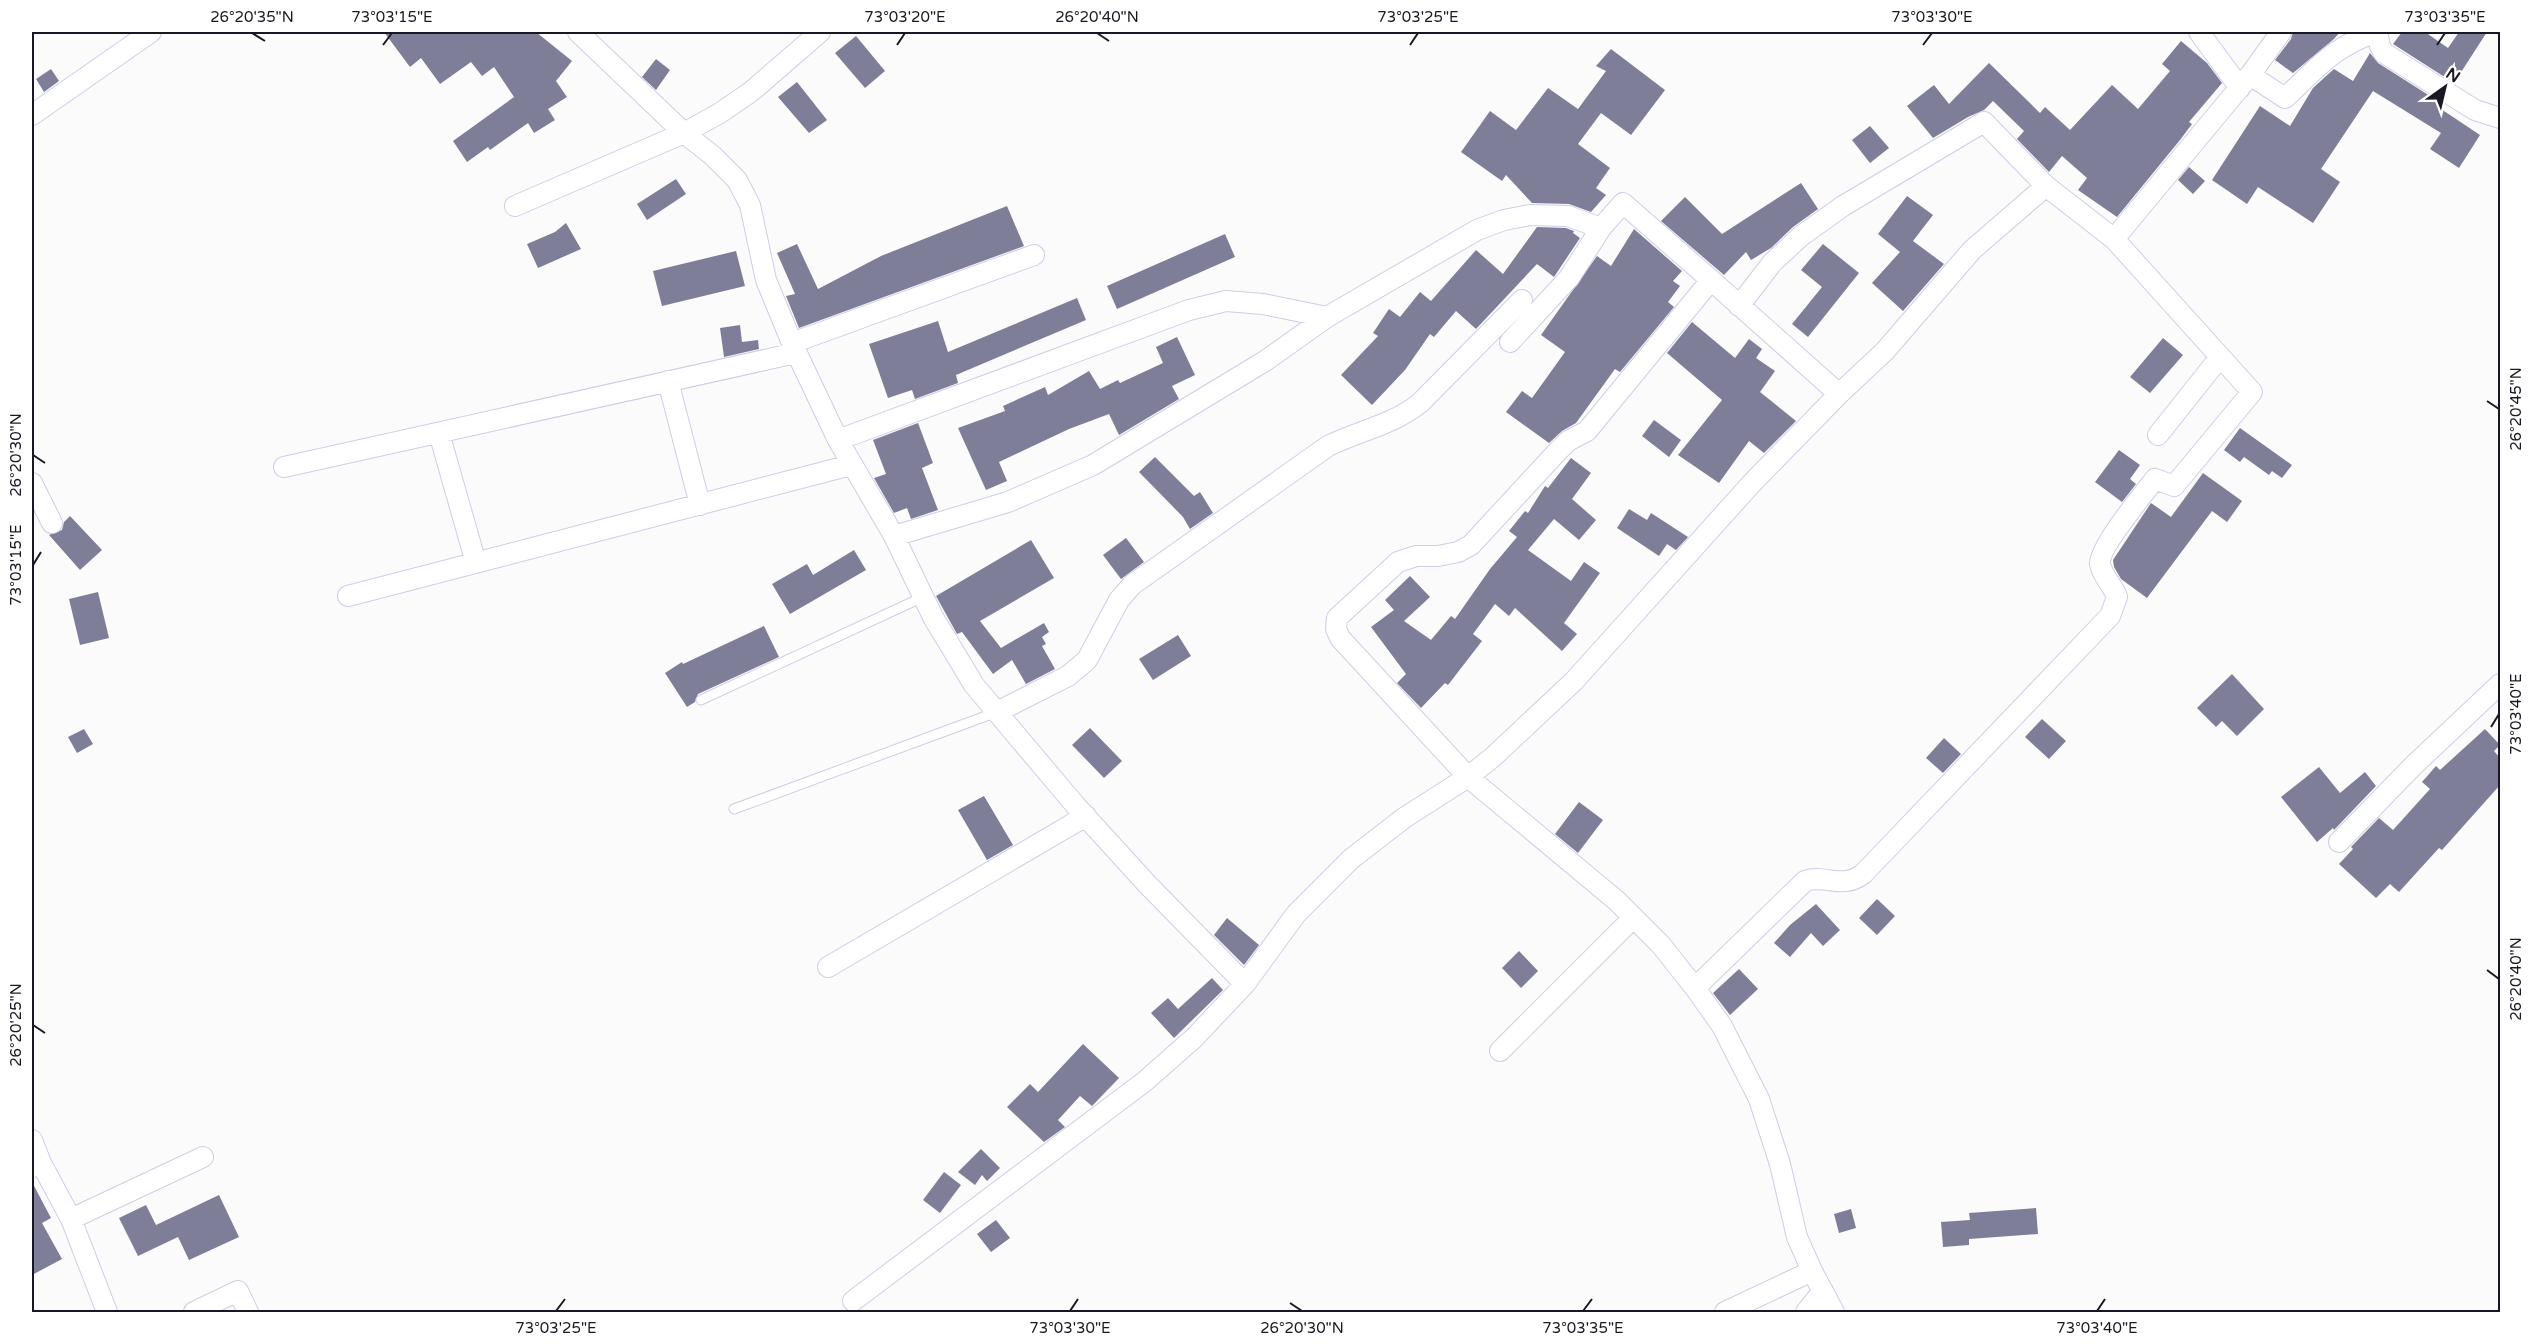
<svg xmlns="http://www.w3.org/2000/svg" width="2532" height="1344" font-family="'Varela Round',sans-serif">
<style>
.building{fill:#7f7e98}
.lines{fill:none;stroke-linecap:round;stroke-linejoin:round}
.service-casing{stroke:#cecde9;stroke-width:11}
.minor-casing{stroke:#cecde9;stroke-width:22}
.service{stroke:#fff;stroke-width:9}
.minor{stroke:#fff;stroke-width:20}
.ticks{fill:none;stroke:#191822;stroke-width:2}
.neatline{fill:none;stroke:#191822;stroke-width:2}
.ticks-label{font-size:15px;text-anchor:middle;fill:#191822}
</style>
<rect width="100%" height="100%" fill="#fbfbfb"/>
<path class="building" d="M384,32H536L572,61L556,81L567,97L548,109L555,120L534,133L528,123L490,150L488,147L467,162L453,141L514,97L494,67L482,76L471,62L440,84L421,58L410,67Z
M2293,32H2340L2334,39L2293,73L2275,60L2291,39Z
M2402,32H2425L2448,48L2459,32H2487L2454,83L2393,44Z
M856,36L885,71L865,88L835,53Z
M2181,41L2207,63L2222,83L2189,122L2192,124L2180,140L2117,217L2078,190L2087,178L2062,156L2049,172L2017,139L2024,131L1993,101L1984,110L1968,117L1933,138L1907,106L1934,85L1949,104L1989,63L2040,113L2045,107L2070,130L2112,85L2138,109L2170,71L2162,64Z
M1611,49L1665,90L1631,135L1601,113L1578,144L1610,168L1596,188L1606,195L1591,212L1569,204L1532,203L1506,175L1502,181L1461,152L1490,111L1516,130L1548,88L1578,109L1606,71L1596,66Z
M2370,53L2378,63L2441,103L2438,107L2480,135L2459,168L2430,149L2441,133L2373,91L2321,169L2340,182L2313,223L2258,187L2247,204L2212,180L2260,106L2290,126L2313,88L2325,77L2334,69L2353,81Z
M656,59L670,70L656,90L642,77Z
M51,69L59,81L44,92L36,79Z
M797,82L827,120L809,133L778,97Z
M1870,126L1889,148L1870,163L1852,140Z
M2189,167L2205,181L2193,194L2178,180Z
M676,179L686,194L647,220L637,204Z
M1801,183L1818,209L1793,227L1771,248L1751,260L1746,252L1724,275L1661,221L1685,197L1722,234Z
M1907,196L1933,215L1913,241L1944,264L1903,311L1872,283L1900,252L1878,234Z
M1007,206L1024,246L799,328L786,296L795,294L777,253L797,244L818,289L881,256Z
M566,223L581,249L538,268L527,244L555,232Z
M1537,227L1566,228L1574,231L1573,233L1580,238L1554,277L1537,264L1476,329L1456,311L1434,337L1430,334L1405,370L1372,405L1341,375L1378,336L1373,333L1389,309L1400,317L1420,292L1431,301L1476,250L1503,274Z
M1634,229L1682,271L1673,281L1680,286L1668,302L1674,307L1620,372L1615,369L1576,423L1562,431L1549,443L1506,412L1522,391L1532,398L1565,352L1541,335L1597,256L1611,266Z
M1225,234L1235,257L1117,309L1107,286Z
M1823,244L1859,273L1808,337L1792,324L1822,287L1801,270Z
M736,251L745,286L662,306L653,271Z
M1077,298L1086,320L956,375L958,383L915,399L912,390L888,398L869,344L938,321L948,352Z
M1692,322L1735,358L1749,339L1762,349L1756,358L1775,371L1760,392L1796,421L1764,453L1749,441L1719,483L1678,455L1722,400L1667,353Z
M740,325L742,342L758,340L759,349L724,357L720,328Z
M1177,337L1195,375L1172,386L1179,399L1119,435L1109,414L1069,429L999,462L1007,481L986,490L958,428L1005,411L1003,406L1045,387L1048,395L1089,371L1100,389L1118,380L1120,383L1163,363L1156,347Z
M2163,338L2183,355L2150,393L2130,377Z
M1654,420L1681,440L1669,457L1642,436Z
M918,423L933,463L922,468L938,510L911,519L907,508L894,513L874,478L886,474L873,440Z
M2240,428L2292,465L2282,478L2272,471L2269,475L2244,457L2240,462L2224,450Z
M2119,450L2140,465L2130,479L2136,484L2122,502L2095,482Z
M1155,457L1194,496L1200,492L1213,513L1190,529L1183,517L1139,472Z
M1571,458L1591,473L1572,499L1596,520L1579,540L1554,519L1528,550L1571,581L1584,562L1600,573L1564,623L1577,634L1562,651L1515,608L1509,616L1495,604L1473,634L1482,641L1448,685L1445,683L1421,708L1397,683L1406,674L1371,627L1394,610L1385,600L1410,576L1430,597L1404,621L1431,640L1451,616L1455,619L1490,569L1517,537L1509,531L1525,511L1528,513L1545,486L1548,488Z
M2203,473L2242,501L2227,522L2212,511L2147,598L2121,579L2114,567L2113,560L2151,503L2171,517Z
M1629,509L1647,520L1651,513L1688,537L1676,550L1667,544L1659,556L1617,528Z
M70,516L102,550L80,570L49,535L62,530L64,522Z
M1126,538L1144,562L1121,579L1103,555Z
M1031,540L1054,578L980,621L1001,648L1044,623L1049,632L1042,637L1046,644L1042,646L1055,669L1026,684L1012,660L993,674L962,632L957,634L936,596Z
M854,550L866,570L790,614L772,584L807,564L813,575Z
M98,592L109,638L80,645L69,599Z
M764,626L779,657L698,694L695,702L687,707L665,673L682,662L683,664Z
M1178,635L1191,656L1153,680L1139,659Z
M2232,674L2264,709L2237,736L2222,721L2216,727L2197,708Z
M2042,719L2066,741L2049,759L2025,737Z
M1090,728L1122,761L1104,778L1072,745Z
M84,729L93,744L77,753L68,737Z
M2485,729L2500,745L2494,751L2500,758V785L2442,850L2439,848L2399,892L2390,884L2376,898L2339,864L2353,849L2351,847L2379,818L2393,830L2430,789L2422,782L2436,766L2440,770Z
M1944,738L1961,754L1943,773L1926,758Z
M2319,767L2340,793L2365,772L2376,786L2334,830L2333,828L2317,842L2281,797Z
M984,796L1013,845L987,860L958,810Z
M1579,802L1603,820L1578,853L1555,834Z
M1877,899L1895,916L1877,935L1859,918Z
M1816,904L1840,930L1823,946L1811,933L1790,957L1774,943L1790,925Z
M1227,918L1259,945L1244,965L1214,935Z
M1519,951L1538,971L1521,988L1502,968Z
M1739,969L1758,989L1730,1015L1713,993Z
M1212,978L1223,990L1174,1038L1151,1013L1168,998L1178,1009Z
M1083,1044L1119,1078L1092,1106L1080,1096L1058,1120L1065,1127L1044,1142L1007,1107L1030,1084L1038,1092Z
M981,1149L1000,1168L987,1181L982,1175L975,1185L958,1172Z
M944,1172L961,1185L940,1213L923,1200Z
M32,1182L51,1218L42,1223L62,1259L32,1275Z
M219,1195L239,1237L189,1260L178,1237L138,1256L119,1218L146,1205L156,1225Z
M2036,1208L2038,1234L1969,1239V1245L1943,1247L1941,1222L1970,1220L1969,1213Z
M1851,1209L1856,1228L1839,1233L1834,1214Z
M996,1220L1010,1238L991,1252L977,1234Z"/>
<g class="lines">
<defs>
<path id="service" d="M701,700L923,597
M734,809L997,712"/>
<path id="minor" d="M578,32L684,133L713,156L737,180L750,205L766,280L792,343L838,440L894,536L933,617L974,685L1076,806L1147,884L1245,984L1296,914L1351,859L1404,818L1468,777L1493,757L1574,681L1752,483L1839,394L1711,280L1587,431L1568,441L1557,452L1471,545L1458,552L1438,556H1416L1398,562L1337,618L1336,629L1340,638L1468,777L1617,901L1661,945L1695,988L1722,1026L1759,1099L1780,1164L1797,1237L1812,1271L1834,1312
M2199,32L2240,88
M2250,75L2285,98C2317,68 2334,46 2377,32L2380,46L2384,53L2475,110L2500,118
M32,115L151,32
M2046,186L2114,239
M515,206L684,133L720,113L752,91L820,32
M1739,306L1772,263L1801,236L1843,206L1984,122L2046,186L1972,250L1885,351L1839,394
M1510,342L1569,278L1601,228
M792,343L1034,255
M668,381L700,505
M439,433L476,563
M2158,435L2220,357
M838,440L1189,310L1226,301L1263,304L1327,317
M284,467L796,353
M32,483L52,523
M894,536L1008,502L1093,465L1265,361L1327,317L1477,230L1504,220L1530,215L1568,216L1601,228L1623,203L1711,280
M348,596L851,465
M997,712L1068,676L1087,660L1119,600L1132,585L1328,446C1360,430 1391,426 1420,403L1522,300
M2339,842L2414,765L2500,684
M828,967L1086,816
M1695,988L1805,881C1827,874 1841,890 1863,874L2110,616L2117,597C2113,585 2102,576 2100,564C2098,549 2144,493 2155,479L2174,486L2252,392L2114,239L2250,75L2281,32
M1500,1051L1633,918
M32,1140L41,1163
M32,1167L41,1163L71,1219L107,1312
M71,1219L203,1157
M853,1301L1144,1082L1194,1038L1245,984
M194,1312L238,1291L248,1312
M1725,1312L1812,1271
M1806,1312L1823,1291"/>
</defs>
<use href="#service" class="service-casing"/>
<use href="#minor" class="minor-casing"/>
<use href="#service" class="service"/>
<use href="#minor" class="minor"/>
</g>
<path class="ticks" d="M252,33L265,41M1097,33L1109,41M383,45L392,33M897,45L905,33M1410,45L1418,33M1923,45L1932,33M2437,45L2445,33M2487,401L2499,409M33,455L45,463M33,565L41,552M2491,727L2499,714M2487,970L2499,979M33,1025L45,1033M1290,1303L1302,1311M556,1311L565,1299M1070,1311L1078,1299M1583,1311L1592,1299M2097,1311L2105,1299"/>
<rect width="2532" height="1344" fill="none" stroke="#ffffff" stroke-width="66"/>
<g transform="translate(2445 87) rotate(34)" stroke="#ffffff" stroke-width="4.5" paint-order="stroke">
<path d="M0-4.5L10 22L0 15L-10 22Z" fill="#191822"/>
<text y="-9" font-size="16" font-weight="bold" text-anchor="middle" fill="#191822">N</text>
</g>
<rect x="33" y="33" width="2466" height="1278" class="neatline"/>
<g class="ticks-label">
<text x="252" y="22">26°20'35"N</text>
<text x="392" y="22">73°03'15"E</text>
<text x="905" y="22">73°03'20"E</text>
<text x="1097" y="22">26°20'40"N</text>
<text x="1418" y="22">73°03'25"E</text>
<text x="1932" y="22">73°03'30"E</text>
<text x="2445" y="22">73°03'35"E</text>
<text transform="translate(2516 409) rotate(-90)" y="5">26°20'45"N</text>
<text transform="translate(16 455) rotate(-90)" y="5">26°20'30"N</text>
<text transform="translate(16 565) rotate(-90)" y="5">73°03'15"E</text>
<text transform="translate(2516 714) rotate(-90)" y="5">73°03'40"E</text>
<text transform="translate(2516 979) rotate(-90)" y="5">26°20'40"N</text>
<text transform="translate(16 1025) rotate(-90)" y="5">26°20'25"N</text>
<text x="556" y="1333">73°03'25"E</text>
<text x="1070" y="1333">73°03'30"E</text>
<text x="1302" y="1333">26°20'30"N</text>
<text x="1583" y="1333">73°03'35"E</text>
<text x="2097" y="1333">73°03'40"E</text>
</g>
</svg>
